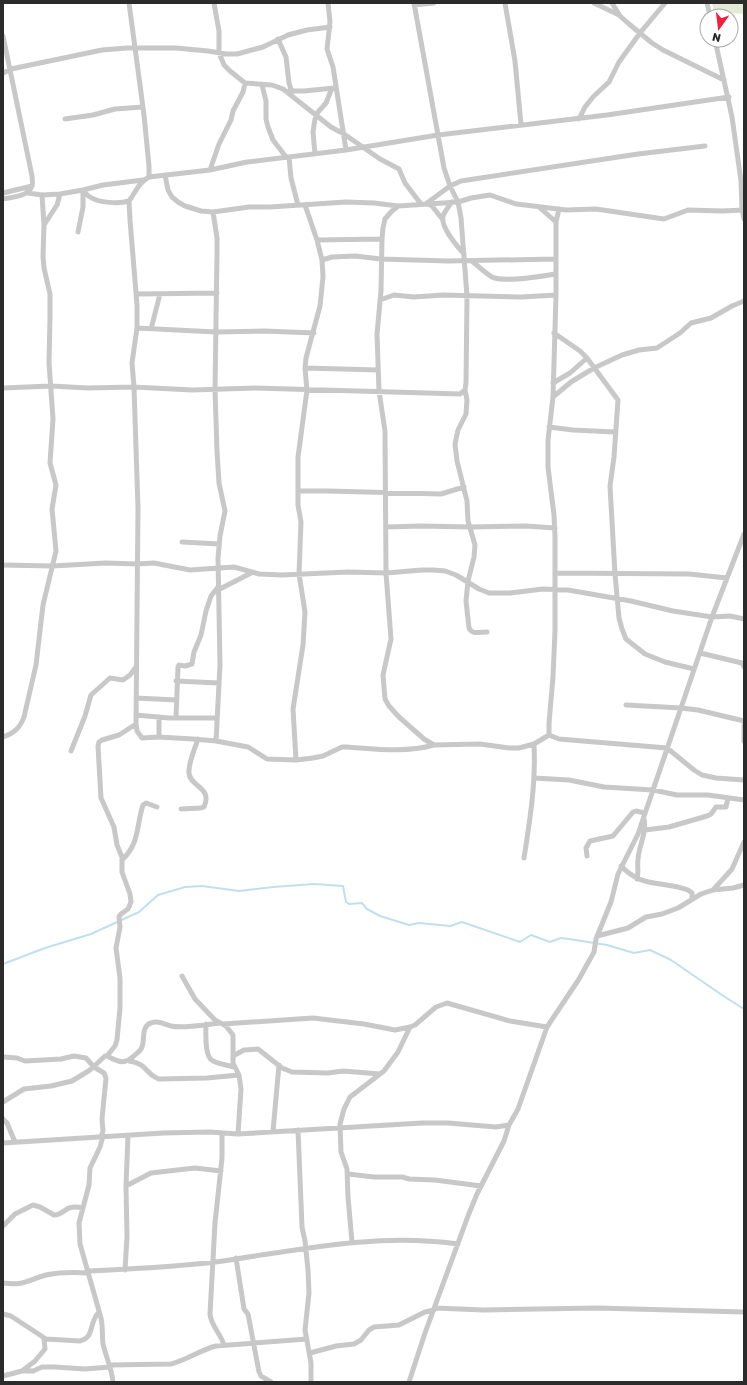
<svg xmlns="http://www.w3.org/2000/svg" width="747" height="1385" font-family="'Golos Text',sans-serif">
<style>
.green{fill:#e3ebd7}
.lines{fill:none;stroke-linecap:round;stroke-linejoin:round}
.stream{stroke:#c1dfed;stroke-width:2}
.minor{stroke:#c8c8c8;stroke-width:5}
</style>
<rect width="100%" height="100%" fill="#fff"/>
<path class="green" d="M712,3H744V14L714,12Z"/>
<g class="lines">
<path class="stream" d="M3,964L45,948L91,934L139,912L158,895L185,887L202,886L239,891L273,887L314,884L343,886L346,902L349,904L362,903L367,909L380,916L409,925L419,923L450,926L462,922L520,942L531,935L550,942L561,938L569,939L607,945L634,953L650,950L671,960L725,997L744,1009"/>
<path class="minor" d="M129,3L144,115L149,166V177
M214,3L219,31V53L224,65L230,71L245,83L272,85L283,89L331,127L344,134L380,159L399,169L405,183L421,204
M328,3L330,22L327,49L333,67L346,150
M505,3L515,61L521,125
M594,3L619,15
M612,3L620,16L629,24L652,43L663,50L724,80
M707,3L710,16
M414,5L434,3
M3,36L32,176C32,179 33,184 32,186C28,197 12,197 3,199
M278,39L286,57L289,83L292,92
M715,40L732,117L741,181L742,210L744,219
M3,73L11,69L102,50L127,48H176L208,51L226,54H237L263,47L288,35L307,30L330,27
M262,85L266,101V119L268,127L273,140L286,157
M289,91H304L334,88
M65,119L93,115L115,109L143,107
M579,119L585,107L593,97L609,82L619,62L640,33L665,3
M315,154L313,132L315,119L318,112L326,103L332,88
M289,157L291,178L298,205
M210,170L219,144L231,120L233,111L243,92L245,83
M165,175L168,190L172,197L178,202L185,206L201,211L213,212L249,207H270L346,202L374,203L398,206L458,202L471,198L490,195L516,204L525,205L566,210L596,209L664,219L688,210L722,211L744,210
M3,193L32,186
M42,195L60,194L83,190C85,192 87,196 90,197C99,203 119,204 129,201C136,192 138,183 149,177L210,170L247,162L346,150L438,135L607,115L729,97
M129,201L130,220L137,305V328L132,363L134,387L138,508L136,724L137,731L142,738L159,737L193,739L216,741L248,747L267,759L296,760L313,758L323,756L342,747H347C376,749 405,753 434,745
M452,202C449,206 445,211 443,216C440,227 458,247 464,254
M398,206L391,212L385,219L383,228L382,239L381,291L377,334L379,391L385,431L386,573L391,639L383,675L385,699L389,706L399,717L424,739L434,745L480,744L509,748H519L534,744L549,735
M539,207L556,222
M559,209L556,222V295L553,397L548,440V467L554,515L555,536V631L553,677L549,723V735L559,739L667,748L694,770L702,775L716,778L744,780
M213,212L217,238V253L215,390L217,451L219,483L225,511L220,536L218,558L220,665L216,741
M443,220L432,206L427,203L450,186L461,181L638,154L705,146
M44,225L57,205L60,194
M78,232L83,207V190L103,185L143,180
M317,240L382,239
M322,260L332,257L355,256L381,259L448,261L556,259
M472,261C478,266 485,273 492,277C504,283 542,276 556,274
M137,294L217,293
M380,300L394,295L414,297L443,295L522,297L556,295
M137,328L216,332L264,331L314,333
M151,329L160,294
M554,333L580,351L587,358L618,400L614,457L610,486L615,574L619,618L622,629L626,639L645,654L665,662L694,669
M305,368L378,370
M553,383L570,373L587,358
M3,388L51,386L88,388L134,387L192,390L255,388L460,394L465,390L466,383L467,296L461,218L458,202L450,186L444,168L414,3
M465,390L467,400L466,414L458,430L455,444L457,461L467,501L468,521L475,545L474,557L468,581L466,601L469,628C472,635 480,632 487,632
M553,397L571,382L594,368L622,355L639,350L657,348L680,333L691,323L711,318L732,306L744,301
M549,427L573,430L615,432
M299,491H328L441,494L464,487
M386,527L421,526L470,527L526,526L555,528
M182,542L219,544
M3,565L52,566L106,563L137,564L154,563L190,570L234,567L259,574L282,575L348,572L386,573L422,570H434L445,571L456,575L479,589L489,593H510L543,589L568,590L631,601L673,611L712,617L730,616L744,619
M555,573L689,574L727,578
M218,590L253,572
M700,653L742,663L744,667
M176,681L219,683
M136,698L176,700
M626,705L681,708L698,710L744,721
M136,715L169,718H217
M176,718L178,667L179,665L185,666L192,664L194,652L201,635L206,611L211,596L218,587
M744,725V741
M3,737C14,733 20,728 24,717L36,665L43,605L56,551L52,509L56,485L50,463L53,419L49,363L50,316V294L44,268L43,256L44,225L42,195L28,193
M159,737V717
M71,751L85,716L91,695L110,678L123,680L130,675L136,667
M296,760L293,709L303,645L305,612L299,574L301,522L298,505V457L307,390L305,368L306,358L320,306L323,277L322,260L317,240L305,205
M534,778L569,780L604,787L653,790L677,795H708L744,800
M181,809L201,808L204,807C213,787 190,787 189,773C188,764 195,748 198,739
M645,830L669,827L707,816L711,814L716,807H726L728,798
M587,856L586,848L590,841L613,836L633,812L636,811L645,813
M524,858C530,820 536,782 534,744
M122,860C140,843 136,826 143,805L146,803L157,807
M621,866C643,889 662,880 688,890L692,893V899
M637,879C639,872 637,866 638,859C639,845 647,833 644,819
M713,890L732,869L744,842
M597,936L628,928L646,917L662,914L678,908L701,894L713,890L733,888L744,885
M182,976L195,999L215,1020L226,1026L233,1035V1063L239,1075L241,1089L238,1134
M206,1024C206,1033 204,1057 213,1061C219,1064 227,1065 234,1067
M223,1024L313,1018L364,1024L395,1030L410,1027L415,1025L436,1007L447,1003L510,1021L547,1027
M107,1056L115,1046L117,1040L120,1008V978L116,948L120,927L119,917L121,914L128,909L131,902L130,894L122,872V857L117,845L114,827L101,798L98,746L99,742L102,740L119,735L136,724
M233,1056L244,1050L258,1049L282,1068L292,1072L328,1073L343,1071L380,1074
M3,1057L17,1058L25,1061L61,1059L74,1056L86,1058L94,1067L104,1073L106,1078L102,1119L103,1131L101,1137
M129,1061C147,1063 146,1075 159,1079L207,1078L239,1075
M3,1102L24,1089L51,1086L72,1081L90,1070L105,1056H107C120,1063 125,1065 136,1054C139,1052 141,1050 142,1047C145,1039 141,1026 151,1023C158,1020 164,1024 171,1026C183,1029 208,1024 220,1023
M3,1119L7,1123L15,1142
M298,1130L302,1227L305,1241L308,1270L309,1293L305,1330L311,1363V1382
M273,1131L279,1065
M222,1134V1158L215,1223L210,1314C211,1326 221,1334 224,1345
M103,1136L100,1147L90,1168L89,1185L79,1223L80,1244L101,1318C103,1327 102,1336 103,1344C106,1357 112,1369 113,1382
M3,1143L163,1133L209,1132L238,1134L422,1123H448L496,1127L509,1125
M348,1174L374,1177H402L409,1179L435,1180L481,1186
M126,1186L151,1173L195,1168L221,1171
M3,1226L15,1214L33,1205L40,1207L54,1215C67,1214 63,1204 83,1208
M352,1242L348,1197L347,1169L341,1152L340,1124L344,1109L350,1097L384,1071L398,1052L410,1027
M236,1258L244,1309L248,1314L259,1372L261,1376L271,1382
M125,1270L127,1237L126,1186L128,1135
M87,1271C132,1269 178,1267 223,1261C304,1249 376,1233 458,1244
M3,1283C24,1286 28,1280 46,1275C60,1272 73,1272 88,1273
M435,1308L484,1310L597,1308L744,1312
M3,1314L11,1316L46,1339L80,1341C92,1338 90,1329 94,1320C95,1317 97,1314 99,1312
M310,1353L336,1346L354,1344L361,1340L369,1330L374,1327L399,1325L425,1312L434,1310
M110,1365L171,1364C187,1360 200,1350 216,1346L307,1339
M22,1371H33L42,1367H55L85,1369L110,1367
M3,1376L22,1371L35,1361L45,1349L44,1339
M409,1382L425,1333L468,1216L477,1194L504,1141L509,1125L518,1109L547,1027L579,979L594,952L596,939L611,902L618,874L638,834L712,617L744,534"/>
</g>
<rect width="747" height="1385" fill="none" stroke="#2b2b2b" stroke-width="8"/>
<g transform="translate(719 28) rotate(194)"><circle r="19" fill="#ffffff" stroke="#aaaaaa"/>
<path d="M0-3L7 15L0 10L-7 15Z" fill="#f31d3d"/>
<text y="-6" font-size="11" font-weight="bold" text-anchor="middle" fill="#2b2b2b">N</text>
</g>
</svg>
